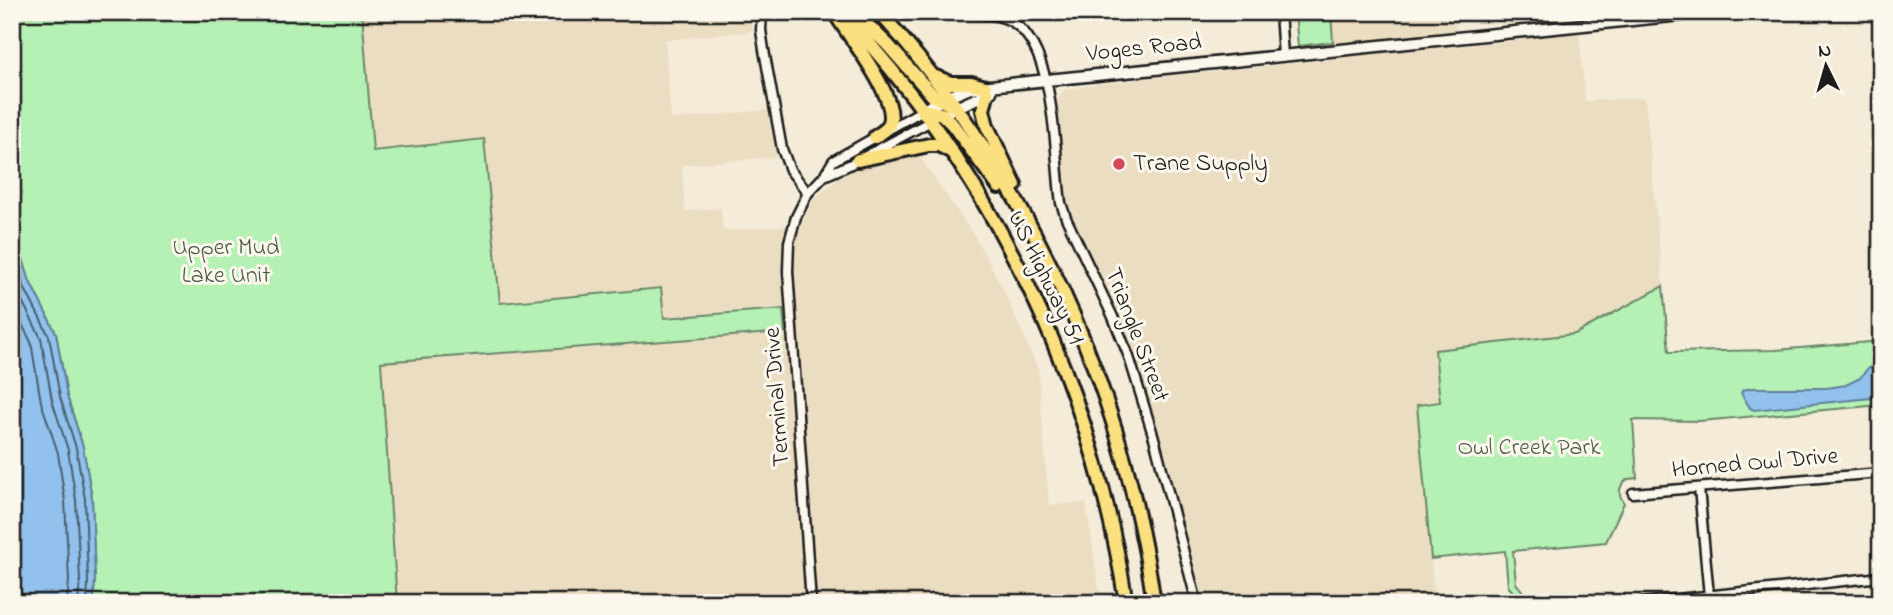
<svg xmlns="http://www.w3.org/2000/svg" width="1893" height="615" font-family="'Indie Flower',sans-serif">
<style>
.built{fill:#ebddc2}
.green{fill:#b5f0b4;stroke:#688668;stroke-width:2}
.water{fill:#91c1ec;stroke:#627f99;stroke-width:2}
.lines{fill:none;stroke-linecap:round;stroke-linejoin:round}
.shore{stroke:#4b5e6f;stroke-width:2}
.minor-casing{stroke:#1c1c1c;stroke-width:13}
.tertiary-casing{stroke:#1c1c1c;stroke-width:15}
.primary-casing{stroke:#1c1c1c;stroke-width:18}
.minor{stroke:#fbf7ec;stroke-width:8}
.tertiary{stroke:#fbf7ec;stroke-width:10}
.primary{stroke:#fbe080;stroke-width:12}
.poi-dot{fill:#d1495b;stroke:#fbf7ec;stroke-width:2.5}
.labels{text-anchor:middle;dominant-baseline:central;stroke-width:6;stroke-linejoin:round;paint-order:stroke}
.street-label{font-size:24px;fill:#1c1c1c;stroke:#fbf7ec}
.poi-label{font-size:24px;fill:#1c1c1c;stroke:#fbf7ec;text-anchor:start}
.park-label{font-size:24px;fill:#4a5c4a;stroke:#fbf7ec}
</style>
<rect width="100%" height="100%" fill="#f4ebd9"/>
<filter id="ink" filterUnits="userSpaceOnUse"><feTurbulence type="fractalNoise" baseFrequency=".0143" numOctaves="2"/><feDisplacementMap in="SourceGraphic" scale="14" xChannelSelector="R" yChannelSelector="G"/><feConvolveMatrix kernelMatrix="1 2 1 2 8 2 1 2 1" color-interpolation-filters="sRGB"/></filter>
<g filter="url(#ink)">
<path class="built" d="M362,12H747L753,31L665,40L671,119L768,110L776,157L682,165L685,211L721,208L723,231L799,225L815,198L839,178L864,164L914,149L975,237L1004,291L1038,369L1049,505L1086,503L1101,603H397L380,362L796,331L794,307L664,318L660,288L500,303L484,140L373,151Z
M1331,12H1454L1457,46L1511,41L1509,12H1615L1578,17L1585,101L1645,97L1663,286L1575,334L1435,350L1440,403L1417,406L1435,603H1201L1197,582L1140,378L1125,335L1069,212L1065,199L1056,111L1057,100L1064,90L1098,84L1334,59Z"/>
<path class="green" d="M12,12H362L373,151L484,139L500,303L661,288L664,318L783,309L785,332L381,362L397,603H93L95,581L92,498L83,447L67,396L56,333L30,282L18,243L12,233Z
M1295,12H1331L1333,42L1298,46Z
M1663,286L1669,352L1776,350L1881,341V405L1700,421L1633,420L1637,478L1628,479C1619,485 1617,494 1624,503L1606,542L1513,551L1516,583L1532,603H1522L1508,586L1505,551L1431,559L1417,405L1440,402L1435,350L1575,334Z"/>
<path class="water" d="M12,233L18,243L30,282L56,333L67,396L83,447L92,498L95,581L93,603H12Z
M1878,364L1881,365V397L1754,410L1750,408L1741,393L1743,390L1751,388H1827L1846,385L1860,378L1868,368Z"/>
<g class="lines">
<path class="shore" d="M12,248L23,285L49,336L60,397L76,448L85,499L88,581L87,603
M12,279L16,289L41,338L52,400L68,450L76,500L80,580L78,603
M12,305L31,342L41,402L58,453L65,501L69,580L67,603"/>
<defs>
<path id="minor" d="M762,12L761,30L764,50L782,149L790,170L808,193
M956,12C974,14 997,12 1014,23C1057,52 1054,155 1061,203L1066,218L1113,317L1129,357L1154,438L1197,603
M1280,12L1283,56
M824,176L849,165L931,121
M1699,488L1709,596
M1633,493L1881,473
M811,603L788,271L789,242L796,217L808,193L824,176L833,161L923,110
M1640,603L1881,577"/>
<path id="tertiary" d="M923,110L948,97L970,88L1710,12
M951,110L991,92"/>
<path id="primary" d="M841,12C994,175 1092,382 1126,603
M854,12L887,44L933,96L955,107
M879,12C1028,176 1123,385 1154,603
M837,16C849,37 904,104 888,127C885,131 879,134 875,137
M933,76L951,83H971L985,87
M987,94L983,110L987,126L1015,185
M923,110L942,114L952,124L999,187
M858,160L929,145H939L952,152"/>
</defs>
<use href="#minor" class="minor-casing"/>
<use href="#tertiary" class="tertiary-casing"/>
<use href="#primary" class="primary-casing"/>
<use href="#minor" class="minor"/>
<use href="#tertiary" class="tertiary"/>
<use href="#primary" class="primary"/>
</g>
</g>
<circle class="poi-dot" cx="1119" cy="164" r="7"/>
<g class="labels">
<g class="street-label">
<text transform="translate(1144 49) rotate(-6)">Voges Road</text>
<text transform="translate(1045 278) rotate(64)">US Highway 51</text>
<text transform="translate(1136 335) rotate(69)">Triangle Street</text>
<text transform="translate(778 397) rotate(-94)">Terminal Drive</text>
<text transform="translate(1755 464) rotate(-5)">Horned Owl Drive</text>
</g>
<g class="poi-label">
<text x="1133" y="164">Trane Supply</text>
</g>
<g class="park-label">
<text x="226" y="248">Upper Mud<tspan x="226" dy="28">Lake Unit</tspan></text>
<text x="1529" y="448">Owl Creek Park</text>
</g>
</g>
<rect width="1893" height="615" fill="none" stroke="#fbf7ec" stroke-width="42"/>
<rect x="21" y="21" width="1851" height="573" fill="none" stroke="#1c1c1c" stroke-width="2.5" filter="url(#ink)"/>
<g transform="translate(1826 66) rotate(355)" stroke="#fbf7ec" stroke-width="5" paint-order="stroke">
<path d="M0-5L12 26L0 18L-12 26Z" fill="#1c1c1c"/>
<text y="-10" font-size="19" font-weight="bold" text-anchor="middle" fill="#1c1c1c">N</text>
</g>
</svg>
